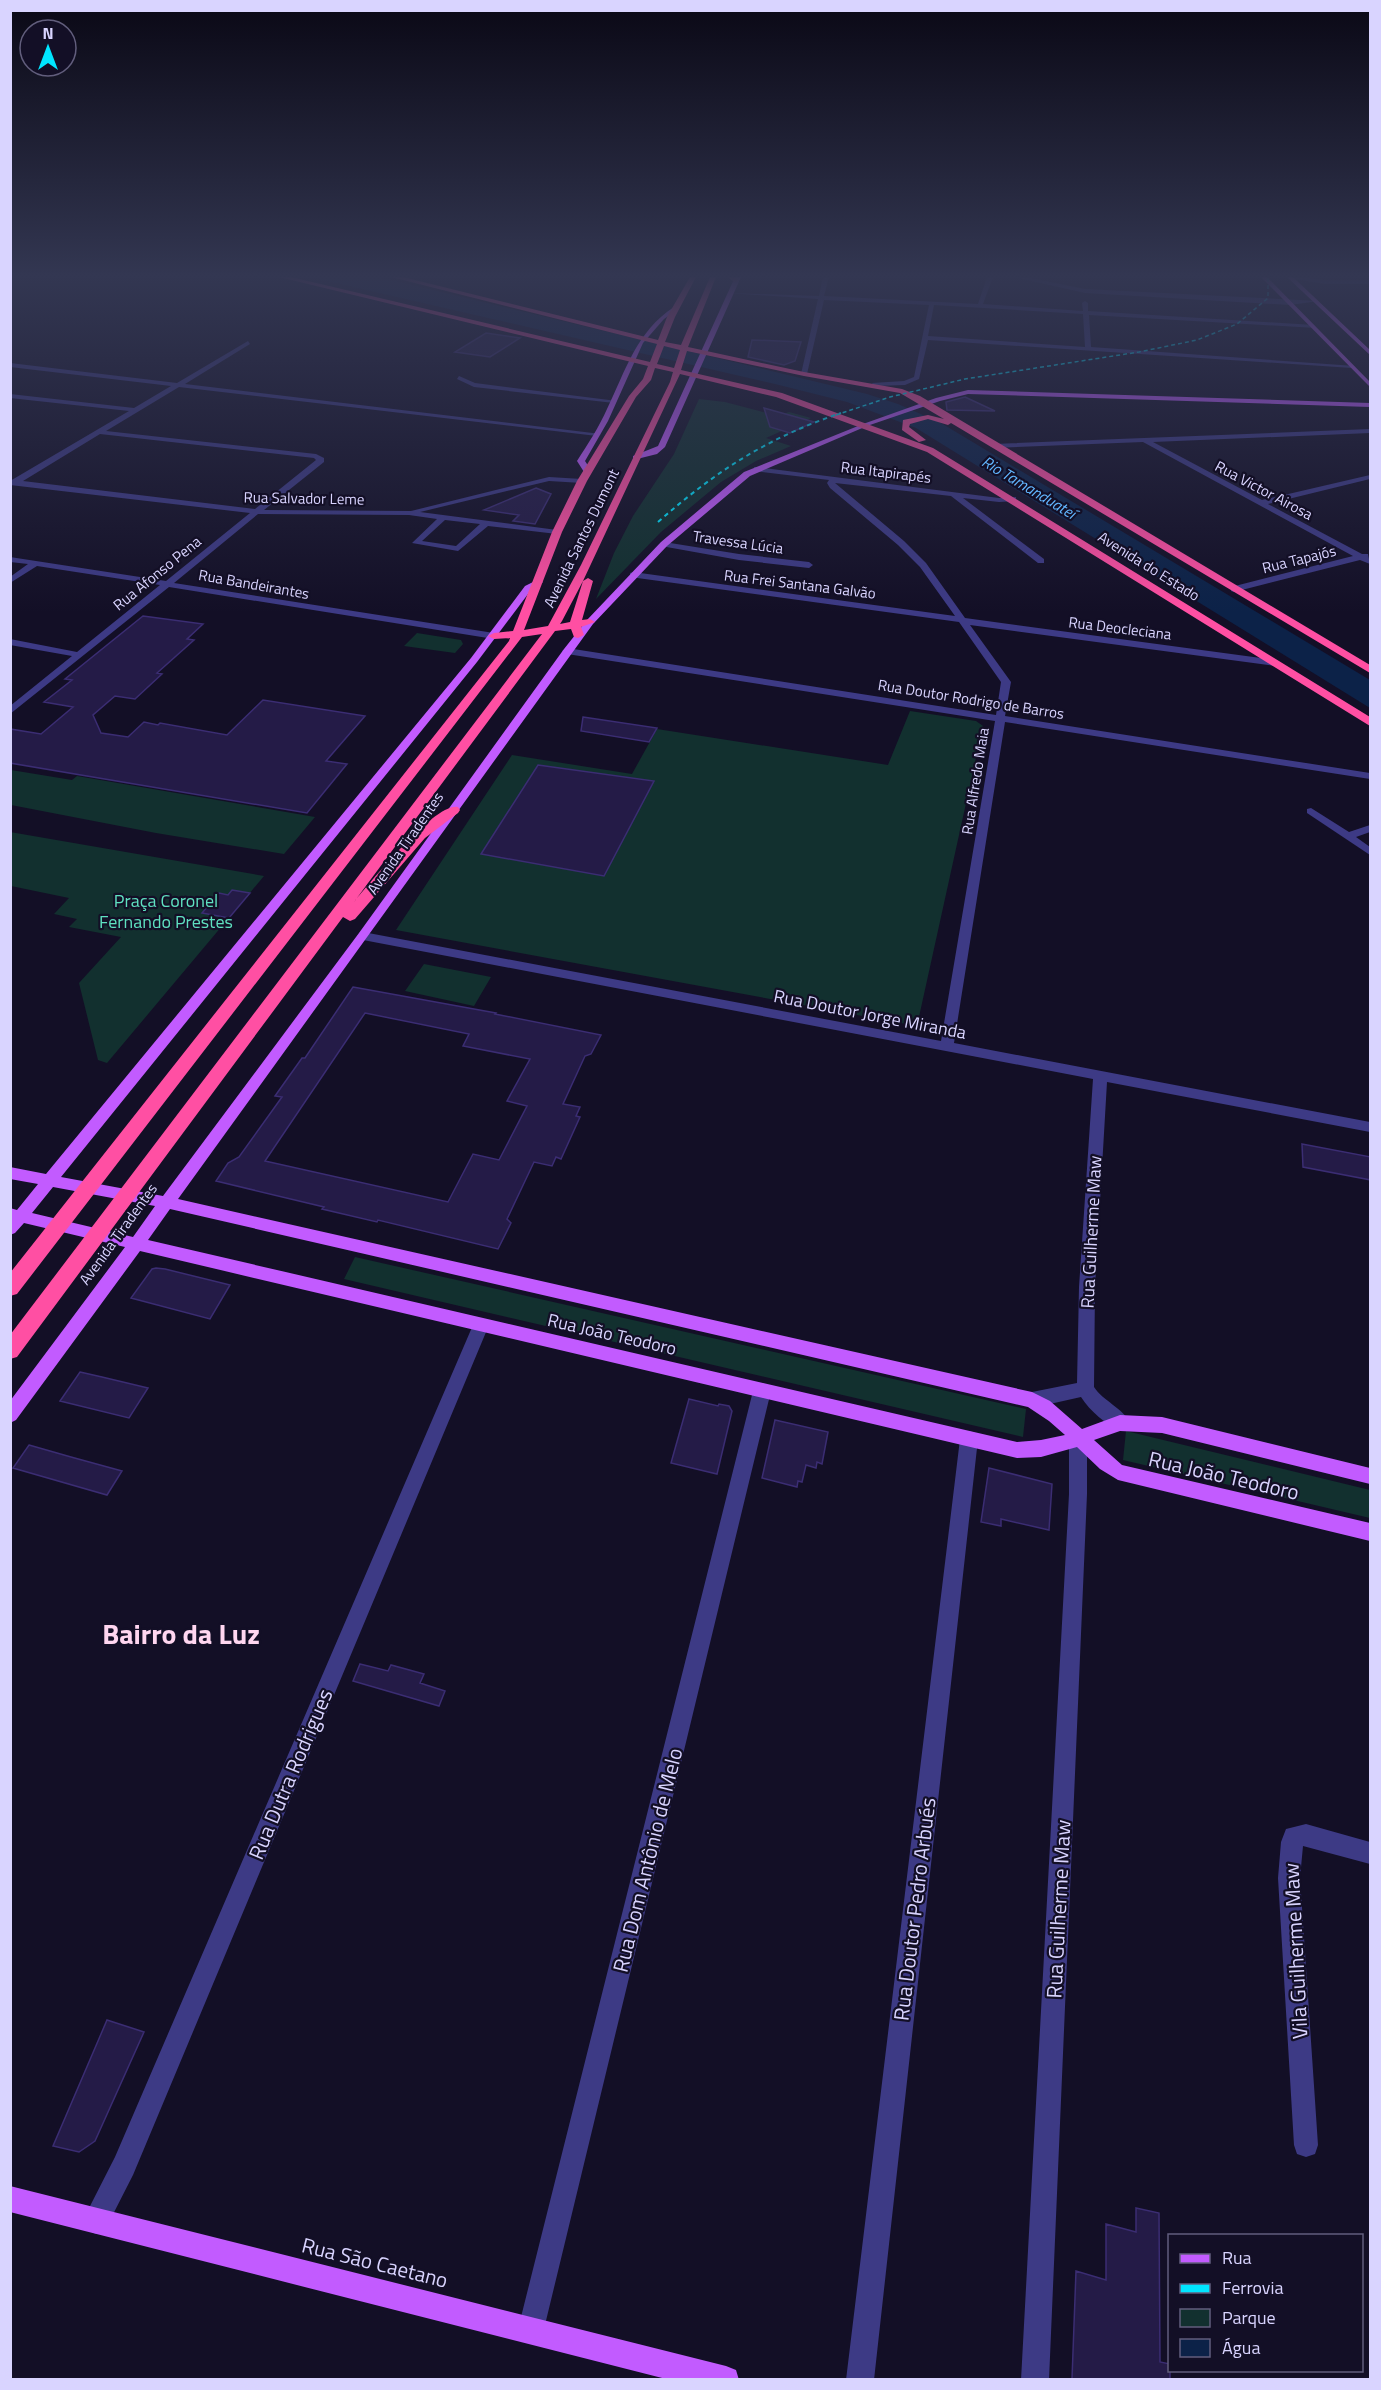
<svg xmlns="http://www.w3.org/2000/svg" width="1381" height="2390" font-family="'Titillium Web',sans-serif">
<style>
.green{fill:#12302f}
.water{fill:#0c2248}
.building{fill:#241b47;stroke:#3b2d73;stroke-width:1.5;fill-rule:evenodd}
.lines{fill:none;stroke-linecap:round;stroke-linejoin:round}
.minor{fill:#3d3a85;fill-rule:evenodd}
.major{fill:#c25bff;fill-rule:evenodd}
.highway{fill:#ff4fa3;fill-rule:evenodd}
.rail-far1{stroke:#00e5ff;stroke-width:1.5;stroke-dasharray:4 3;stroke-linecap:butt}
.rail{stroke:#00e5ff;stroke-width:2;stroke-dasharray:4.5 4;stroke-linecap:butt}
.labels{text-anchor:middle;dominant-baseline:central;stroke-width:4.5;stroke-linejoin:round;paint-order:stroke}
.far-street-label{font-size:15px;fill:#d9d4ff;stroke:#130f26}
.far-water-label{font-size:16px;font-style:italic;fill:#62b6ff;stroke:#130f26}
.park-label{font-size:18px;fill:#5fe0c0;stroke:#130f26}
.street-label{font-size:18px;fill:#d9d4ff;stroke:#130f26}
.near-street-label{font-size:21px;fill:#d9d4ff;stroke:#130f26}
.near-district-label{font-size:28px;font-weight:bold;fill:#ffd6f0;stroke:#130f26}
</style>
<rect width="100%" height="100%" fill="#130f26"/>
<path class="green" d="M699,399L725,402L778,416L789,412L811,418L766,438L791,446L756,461L721,482L661,532L596,599L614,553L633,516L674,454Z
M417,633L461,640L463,644L455,653L404,646Z
M910,711L976,721L983,726L917,1026L396,930L512,755L632,774L657,729L888,765Z
M11,770L72,780L77,776L315,817L284,854L156,833L11,805Z
M10,832L264,876L107,1063L98,1060L79,983L121,937L69,927L77,919L54,914L69,898L11,886Z
M424,964L491,977L474,1006L405,991Z
M355,1257L1026,1409L1023,1437L344,1279Z
M1126,1431L1370,1490V1518L1123,1460Z"/>
<path class="water" d="M310,277H379L867,394L898,404L941,423L1370,680V708L916,428L847,402L775,384Z"/>
<path class="building" d="M486,333L520,338L490,357L455,352Z
M752,340L779,341L801,342L795,361L784,365L748,357Z
M965,397L995,411L947,410L946,402Z
M764,408L814,422L790,433L770,427Z
M536,488L551,494L535,524L513,521L519,515L484,510Z
M143,616L203,624L187,639L194,640L157,673L162,674L135,699L115,696L93,715L101,733L128,737L144,722L158,725L160,723L227,735L263,700L365,716L326,761L347,764L307,813L10,763V729L41,734L73,707L44,702L72,680L65,679Z
M583,717L657,728L649,742L581,731Z
M538,765L654,781L604,876L481,854Z
M232,890L250,893L229,918L202,913L219,893L228,895Z
M353,987L496,1013L495,1014L601,1035L591,1054L585,1056L563,1104L580,1107L576,1116L580,1117L561,1159L556,1157L552,1166L534,1162L507,1219L511,1223L498,1249L378,1220L377,1222L322,1209L324,1207L216,1181L228,1163L239,1157L282,1097L275,1096L302,1058H305ZM365,1013L469,1034L463,1046L530,1059L507,1101L527,1106L499,1160L473,1154L448,1202L265,1161Z
M1302,1144L1371,1157V1180L1303,1167Z
M156,1268L165,1269L230,1285L210,1319L131,1298L152,1269Z
M80,1372L102,1377L148,1388L129,1418L60,1401Z
M689,1399L718,1406L719,1404L729,1406L732,1411L717,1474L671,1463Z
M775,1420L828,1432L822,1464L817,1462L816,1468L806,1465L802,1482L798,1481L797,1487L762,1478Z
M29,1445L71,1457L122,1471L107,1495L13,1468Z
M989,1468L1052,1484L1049,1530L1001,1519V1526L981,1522Z
M360,1664L388,1671L391,1665L424,1674L420,1683L445,1691L439,1706L353,1681Z
M107,2020L144,2032L95,2141L79,2152L53,2146Z
M1136,2208L1159,2213L1160,2362L1170,2364V2379H1072L1076,2271L1106,2280V2224L1136,2232Z"/>
<g class="lines">
<path class="minor" d="M823,277H829L824,296L978,304L987,277H993L983,304L1083,311L1082,303L1085,301L1088,303V311L1314,325L1316,328L1089,315L1091,347L1355,366L1352,368L928,340L919,379L905,385L874,386L872,383L904,381L914,377L929,305L824,300L807,374L804,376L801,374L818,299L728,293L819,296ZM934,305L1083,314L1085,347L928,336Z
M1014,277H1026L1085,289L1319,301L1290,305L1085,293Z
M1299,277L1325,280H1370V284H1325L1288,278Z
M248,341L250,344L185,384L601,434L597,436L179,387L106,431L316,454L324,458V462L264,510L411,511L549,477L582,479L586,481L582,483L549,481L420,512L557,530L561,532L557,534L488,526L458,551L412,543L437,519L409,515L258,514L174,583L494,633L499,636L494,639L169,587L10,714V706L72,656L10,645V639L77,652L160,585L37,566L10,583V577L28,564L10,562V557L166,581L250,513L10,485V481L129,411L10,398V394L134,408L171,386L10,367V363L177,383ZM100,434L314,458L316,460L255,509L23,481ZM445,520L480,524L456,546L422,541Z
M459,376L475,383L617,401L614,403L474,387L457,379Z
M1370,429V433L1153,442L1262,500L1370,475V479L1268,504L1362,554H1368L1370,564L1360,560L1234,592L1231,591V587L1353,556L1143,442L994,448L990,446L994,444Z
M757,467L999,498L1016,497V501L999,502L963,498L1044,559V563H1038L951,496L835,483L904,541L926,563L965,618L1275,660L1280,663L1275,666L970,625L1011,682L1005,716L1370,773V779L1005,722L954,1043L1370,1122V1132L1107,1082L1095,1287L1094,1387C1103,1401 1123,1408 1130,1423L1127,1429L1121,1431C1106,1425 1090,1411 1081,1397L1032,1408L1026,1405L1023,1400L1026,1395L1032,1392L1077,1383L1079,1287L1093,1079L363,940L357,936L363,932L941,1041L995,721L567,654L562,651L567,648L996,715L1001,682L959,622L630,577V573L633,572L955,616L920,567L898,545L830,488L827,483L829,480L754,471V467Z
M664,542L739,554L809,562L813,565L809,568L739,560L661,546L660,544Z
M1311,808L1349,832L1370,825V832L1356,837L1370,847V855L1307,813V809Z
M481,1318L487,1320L489,1325L133,2175L105,2230L96,2234L87,2230L83,2221L87,2212L115,2157L473,1325L475,1320Z
M762,1383L768,1386L771,1391L544,2329L540,2338L531,2342L522,2338L518,2329L753,1391L756,1386Z
M969,1431L975,1433L978,1439L874,2380H846L960,1439L963,1433Z
M1078,1431L1084,1433L1087,1439V1494L1049,2380H1021L1069,1494V1439L1072,1433Z
M1306,1824L1370,1842V1864L1303,1846L1300,1878L1318,2145L1315,2154L1306,2157L1297,2154L1294,2145L1278,1878L1281,1842L1286,1829Z"/>
<path class="major" d="M735,277H741L665,447L657,454L633,460V456L658,446Z
M1261,277H1267L1370,382V387Z
M1287,277H1293L1370,350V355Z
M674,307L679,308L664,319L643,343L608,421L585,461L591,470L584,472L577,461C588,444 599,427 607,409C626,370 636,332 674,307Z
M968,390L1370,403V407L968,394L940,401L867,426L750,476L667,546L593,624L178,1199L1032,1392L1050,1401L1082,1429L1120,1415L1162,1417L1370,1468V1484L1162,1433L1120,1431L1094,1440L1122,1465L1370,1523V1541L1118,1480L1100,1469L1077,1447L1041,1457L1017,1458L140,1251L16,1420L10,1423V1401L125,1247L24,1223L15,1233L10,1235V1208L17,1210L38,1184L10,1179V1167L46,1174L471,658L525,586L539,579L543,582L531,590L477,662L61,1177L163,1196L359,933L564,649L587,620L661,542L744,472L863,424L936,398ZM53,1187L155,1206L133,1237L32,1213ZM170,1209L1028,1407L1049,1421L1065,1435L1041,1440L1017,1442L148,1240Z
M10,2186L726,2366L736,2370L739,2380H670L10,2212Z"/>
<path class="highway" d="M279,277H291L650,362L657,344L391,277H403L658,340L667,317L690,277H696L675,317L665,342L681,345L710,277H716L688,347L804,372L902,389L920,396L1370,665V673L951,423L948,425L928,419L910,424L909,427L926,440L919,442L902,430L903,420L928,415L944,419L900,393L804,376L687,351L681,370L782,393L933,448L1370,717V726L927,452L776,397L680,374L583,581L588,578L593,581L582,620L590,619L595,622L581,627L584,635L578,638L574,637L571,629L555,631L354,902C370,883 435,802 458,807L460,810L458,813L425,838L355,919L350,921L343,917L17,1357L10,1359V1335L542,634L522,637L17,1294L10,1296V1273L509,641L510,638L494,639L488,636L494,633L513,631L552,532L577,481L629,396L643,379L648,366ZM664,346L680,350L674,368L657,364ZM655,368L673,372L670,382L581,565L548,626L524,630L562,532L587,481L636,397L651,380ZM583,581L570,622L560,624L562,621Z
M728,277H735L739,281L734,282Z"/>
<path class="rail-far1" d="M836,415L890,397L965,379L1139,352L1197,340L1237,324L1268,298V277"/>
<path class="rail" d="M658,522C716,471 767,438 841,413"/>
</g>
<linearGradient id="sky" x2="0" y2="1"><stop stop-color="#0a0815"/><stop offset="0.45" stop-color="#333752"/><stop offset="1" stop-color="#333752" stop-opacity="0"/></linearGradient>
<rect width="1381" height="612" fill="url(#sky)"/>
<g class="labels">
<g class="far-street-label">
<text transform="translate(886 472) rotate(7)">Rua Itapirapés</text>
<text transform="translate(1264 490) rotate(28)">Rua Victor Airosa</text>
<text transform="translate(304 498) rotate(1)">Rua Salvador Leme</text>
<text transform="translate(581 538) rotate(-64)">Avenida Santos Dumont</text>
<text transform="translate(738 542) rotate(8)">Travessa Lúcia</text>
<text transform="translate(1299 559) rotate(-14)">Rua Tapajós</text>
<text transform="translate(1149 566) rotate(32)">Avenida do Estado</text>
<text transform="translate(157 573) rotate(-39)">Rua Afonso Pena</text>
<text transform="translate(254 584) rotate(10)">Rua Bandeirantes</text>
<text transform="translate(800 584) rotate(7)">Rua Frei Santana Galvão</text>
<text transform="translate(1120 628) rotate(7)">Rua Deocleciana</text>
<text transform="translate(971 699) rotate(9)">Rua Doutor Rodrigo de Barros</text>
<text transform="translate(975 781) rotate(-81)">Rua Alfredo Maia</text>
<text transform="translate(405 843) rotate(-55)">Avenida Tiradentes</text>
<text transform="translate(118 1234) rotate(-54)">Avenida Tiradentes</text>
</g>
<g class="far-water-label">
<text transform="translate(1029 487) rotate(31)">Rio Tamanduateí</text>
</g>
<g class="park-label">
<text x="166" y="900">Praça Coronel<tspan x="166" dy="21">Fernando Prestes</tspan></text>
</g>
<g class="street-label">
<text transform="translate(870 1014) rotate(11)">Rua Doutor Jorge Miranda</text>
<text transform="translate(1091 1232) rotate(-87)">Rua Guilherme Maw</text>
<text transform="translate(612 1334) rotate(13)">Rua João Teodoro</text>
</g>
<g class="near-street-label">
<text transform="translate(1224 1475) rotate(13)">Rua João Teodoro</text>
<text transform="translate(290 1774) rotate(-67)">Rua Dutra Rodrigues</text>
<text transform="translate(647 1860) rotate(-76)">Rua Dom Antônio de Melo</text>
<text transform="translate(914 1909) rotate(-83)">Rua Doutor Pedro Arbués</text>
<text transform="translate(1058 1909) rotate(-87)">Rua Guilherme Maw</text>
<text transform="translate(1295 1951) rotate(-93)">Vila Guilherme Maw</text>
<text transform="translate(375 2262) rotate(14)">Rua São Caetano</text>
</g>
<g class="near-district-label">
<text x="181" y="1633">Bairro da Luz</text>
</g>
</g>
<rect width="1381" height="2390" fill="none" stroke="#d9d4ff" stroke-width="24"/>
<rect x="1168" y="2234" width="195" height="138" fill="#130f26" stroke="#625e7d" stroke-width="1.5"/>
<rect x="1180" y="2254" width="30" height="9" fill="#c25bff" stroke="#625e7d" stroke-width="1.5"/>
<text x="1222" y="2264" font-size="18" fill="#d9d4ff">Rua</text>
<rect x="1180" y="2284" width="30" height="9" fill="#00e5ff" stroke="#625e7d" stroke-width="1.5"/>
<text x="1222" y="2294" font-size="18" fill="#d9d4ff">Ferrovia</text>
<rect x="1180" y="2309" width="30" height="18" fill="#12302f" stroke="#625e7d" stroke-width="1.5"/>
<text x="1222" y="2324" font-size="18" fill="#d9d4ff">Parque</text>
<rect x="1180" y="2339" width="30" height="18" fill="#0c2248" stroke="#625e7d" stroke-width="1.5"/>
<text x="1222" y="2354" font-size="18" fill="#d9d4ff">Água</text>
<g transform="translate(48 48)"><circle r="28" fill="#130f26" stroke="#625e7d" stroke-width="1.5"/>
<path d="M0-4.5L10 22L0 15L-10 22Z" fill="#00e5ff"/>
<text y="-9" font-size="16" font-weight="bold" text-anchor="middle" fill="#d9d4ff">N</text>
</g>
</svg>
